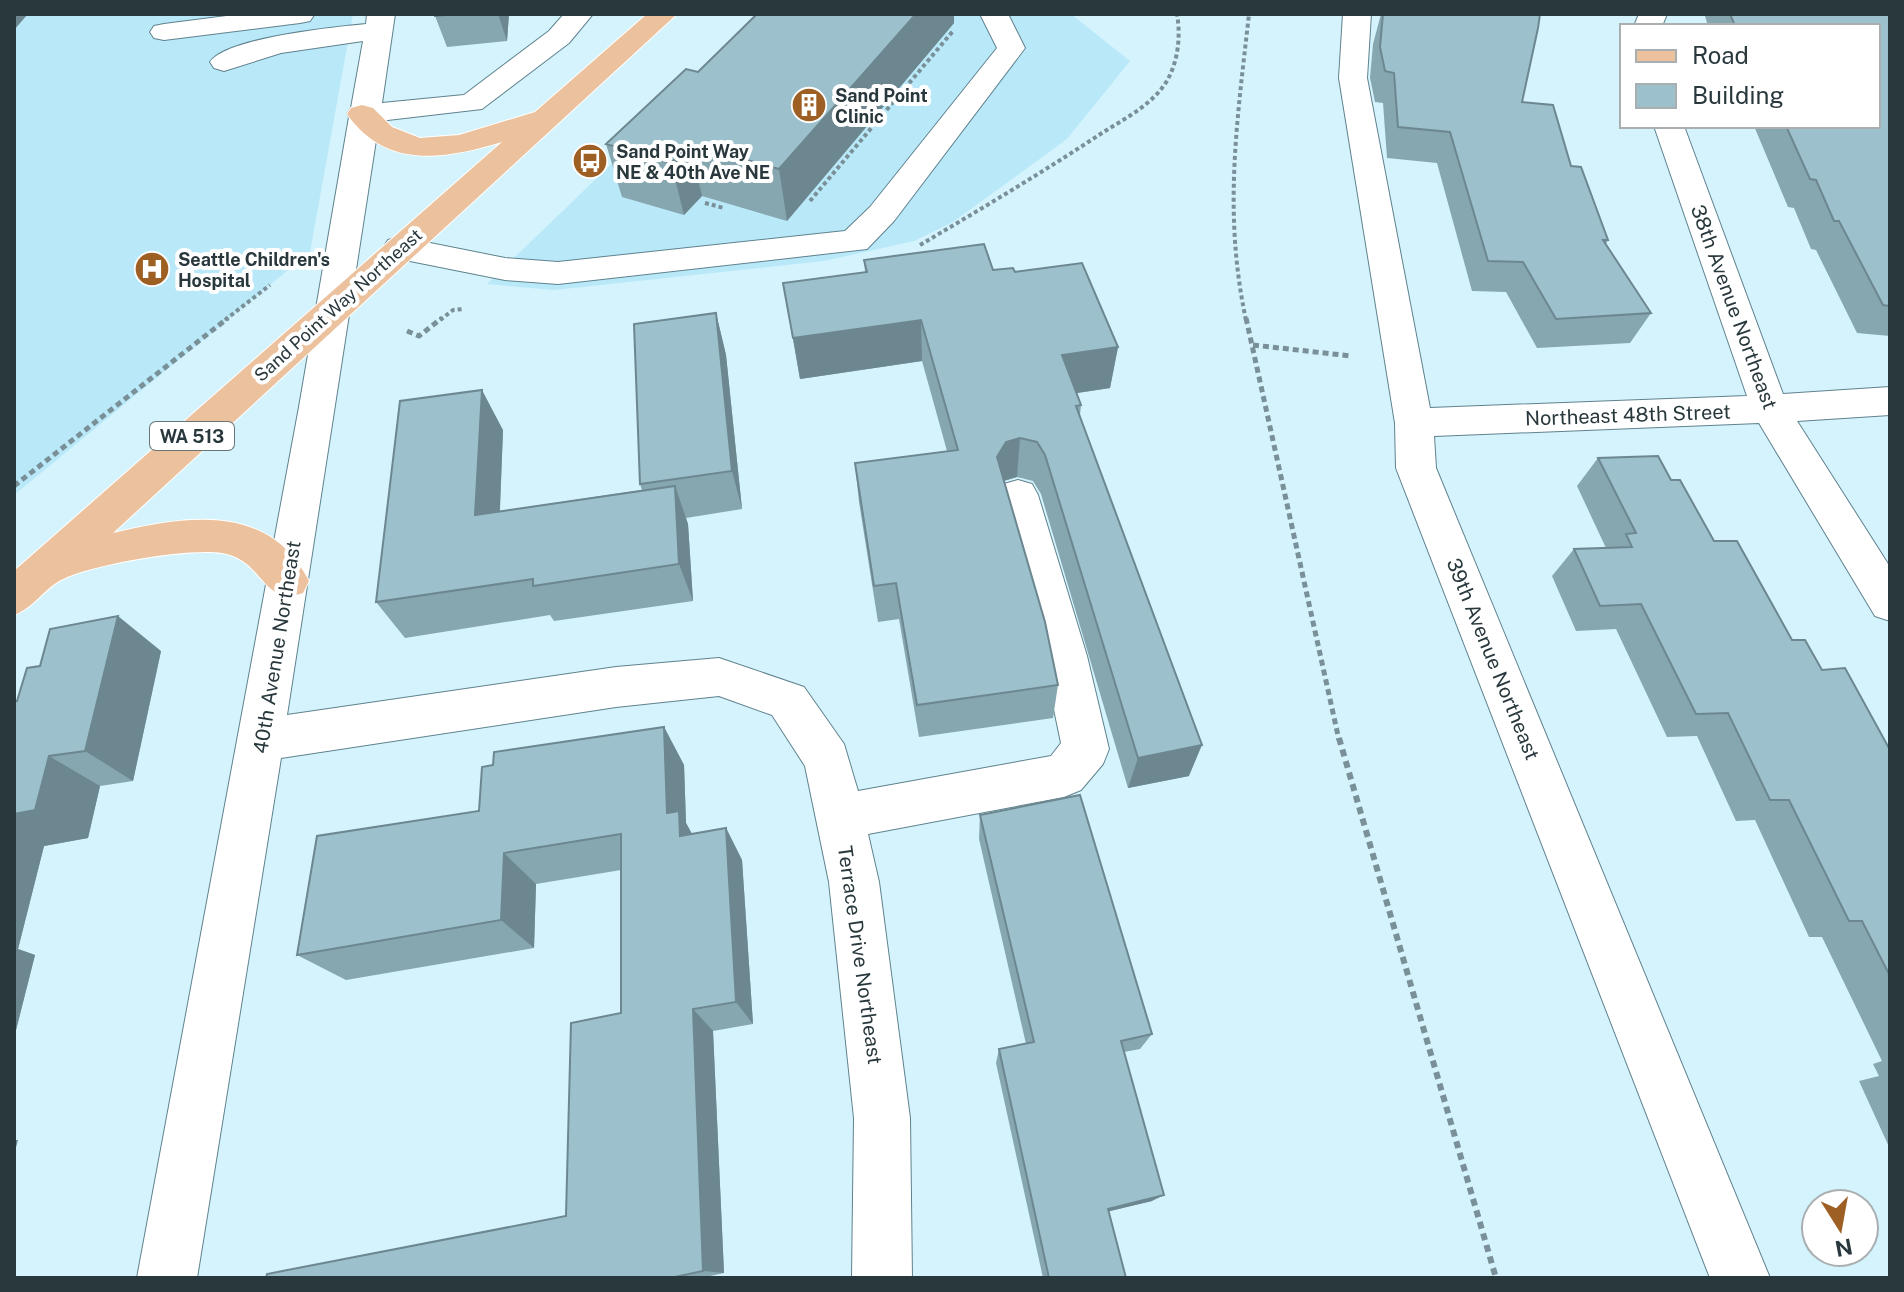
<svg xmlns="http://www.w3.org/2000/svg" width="1904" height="1292" font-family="'Public Sans',sans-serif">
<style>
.built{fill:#b9e9f8}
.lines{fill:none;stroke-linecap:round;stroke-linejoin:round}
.minor-casing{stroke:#5f828e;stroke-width:2}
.major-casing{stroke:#fff;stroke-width:2}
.path-far2{stroke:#7a9098;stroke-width:4;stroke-dasharray:4 3;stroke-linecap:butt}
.path-far1{stroke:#7a9098;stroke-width:5;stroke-dasharray:6 4;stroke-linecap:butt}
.path{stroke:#7a9098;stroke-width:6;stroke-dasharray:7 5;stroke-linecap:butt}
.minor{fill:#fff;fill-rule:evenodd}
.major{fill:#ecc29e;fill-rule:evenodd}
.wall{fill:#86a6b0}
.shaded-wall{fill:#6d8790}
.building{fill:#9cc1cd;stroke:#6d8790;stroke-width:2}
.labels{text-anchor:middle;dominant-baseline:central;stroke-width:8;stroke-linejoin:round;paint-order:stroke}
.far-poi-label{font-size:18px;font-weight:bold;fill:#29383d;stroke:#fff;text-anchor:start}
.far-street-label{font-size:18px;fill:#29383d;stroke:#fff}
.shield{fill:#fff;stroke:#697477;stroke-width:2}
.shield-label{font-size:18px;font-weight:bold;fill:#29383d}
.street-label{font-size:20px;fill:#29383d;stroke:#fff}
</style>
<rect width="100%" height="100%" fill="#d4f3fd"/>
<path class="built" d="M14,14H353L310,252L14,495Z
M767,14H1071L1130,61L1067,139L953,222L914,241L824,261L554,290L487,284Z"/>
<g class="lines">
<defs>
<path id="minor" d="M242,14L314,15L310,21L300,23L164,40L154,38L150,32L154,26L164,24Z
M367,14H395L382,103L464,95L549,31L564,14H593L569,43L482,109L379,121L287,715L616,667L719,658L804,687L844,744L858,791L1051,756L1061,743L1043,656L998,495L1004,484L1018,480L1032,484L1038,495L1087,656L1109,749L1103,764L1081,790L1064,797L868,834L879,882L910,1118L912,1278H852L854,1118L829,882L805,766L772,715L719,696L616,707L281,758L197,1278H137L299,407L349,117L347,114L351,108L363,41L281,53L224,71L214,68L210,62C226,38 335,27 366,24Z
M980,14H1008L1025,48L894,221L867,249L558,284L505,280L400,259L388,256L383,248L388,240L400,237L505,258L558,262L845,231L870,207L997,48Z
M1343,14H1371L1367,78L1430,408L1747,396L1654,126H1684L1783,394L1890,387V415L1797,421L1890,567V621L1875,616L1759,423L1434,436L1436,468L1770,1278H1710L1396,468L1395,423L1339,78Z
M1639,14H1667L1662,26H1634Z"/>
<path id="major" d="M647,14H677L113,533C186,516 269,502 309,581L303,593C261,607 265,560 222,553C189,548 94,564 63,579C44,588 35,607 14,615V571L502,142C445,159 386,170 347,114L351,108L362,105L373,108L392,127L420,138L459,135L535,112Z"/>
</defs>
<use href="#minor" class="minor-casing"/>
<use href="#major" class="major-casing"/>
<path class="path-far2" d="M810,201L953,31
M705,203L724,208
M920,245C981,209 1043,172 1102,133C1124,119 1150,106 1165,84C1178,64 1181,37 1177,14
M225,320L270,285
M440,320L453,310L463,309
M1246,320C1223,213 1237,122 1249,14"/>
<path class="path-far1" d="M1246,318L1339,740
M407,331L419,336L442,318
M1253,345L1351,356
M14,486L228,318"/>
<path class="path" d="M1339,738L1496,1278"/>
<use href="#minor" class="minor"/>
<use href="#major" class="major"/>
</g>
<path class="wall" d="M435,14H509L507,41L447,47L435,16Z
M757,14H954V23L787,221L702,196L684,215L622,197L606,144L698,72Z
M1381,14H1540L1522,102L1571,166L1608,240L1606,244L1651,313L1630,343L1537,348L1506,292L1472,291L1437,163L1387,158L1383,103L1375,102L1370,78L1373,44Z
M1706,14H1890V336L1857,333L1816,250L1811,249L1794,208L1788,207L1754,126H1878V26H1708L1705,16Z
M864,260L1015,272L1118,347L1110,388L1077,393L1081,405L1080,415L1189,776L1128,788L1041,494L1033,481L1017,477L1004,481L1058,685L1053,718L919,737L899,619L878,622L859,502L855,463L947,451L922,361L800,379L783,283L865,272Z
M716,313L726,355L742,509L686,518L688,524L693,601L554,621L550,615L405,638L376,602L503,430L500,511L642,490L640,484Z
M1598,458L1671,480L1714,541L1792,640L1822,670L1890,750V1149L1859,1081L1879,1076L1873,1064L1882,1061L1822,937H1809L1755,820L1736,821L1697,736L1667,737L1616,629L1576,631L1552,576L1574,549L1606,548L1577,486Z
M161,651L133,781L100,786L88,838L44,846L18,949L35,955L14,1038V702Z
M664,727L684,765L686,823L692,834L726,828L742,860L753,1024L713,1031L724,1273L701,1278H266L566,1216L621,1013V870L536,884L534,948L346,980L297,955L479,811Z
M980,815L1152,1034L1140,1049L1124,1052L1152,1201L1109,1211L1126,1278H1043L996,1063L999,1049L1026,1044L979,839Z"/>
<path class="shaded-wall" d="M14,14H28L14,30Z
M498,14H509L507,41Z
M916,14H954V23L787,221L779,169Z
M690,144L702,196L684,215L671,163Z
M716,313L726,355L742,509L732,471Z
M921,320L922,361L800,379L793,338Z
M1118,347L1110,388L1057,396L1062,355Z
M482,390L503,430L498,553L475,515Z
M1020,438L1017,477L1003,481L997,457L1006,442Z
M675,486L688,524L693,601L679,564Z
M118,616L161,651L133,781L85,751Z
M664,727L684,765L686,823L698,845L699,868L667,813Z
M1202,745L1189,776L1128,788L1138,758Z
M49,756L100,786L88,838L44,846L18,949L35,955L14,1038V814Z
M726,828L742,860L753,1024L736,1002Z
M504,853L536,884L534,948L501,920Z
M693,1009L713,1031L724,1273L703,1271Z
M14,1140H18L14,1155Z
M1164,1195L1152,1201L1098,1214L1108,1209Z"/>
<path class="building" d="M435,14H459L435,16Z
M757,14H916L779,169L690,144L671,163L606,144L686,69L698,72Z
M1383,14H1540L1538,28L1522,102L1553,105L1571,166L1581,167L1608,240H1603L1651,313L1556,319L1523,262L1488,261L1450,132L1398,127L1394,73L1385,71L1380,47Z
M1730,14L1890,15V306L1883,305L1839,221H1834L1816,180L1810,179L1786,126H1878V26H1735Z
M984,244L993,270L1013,268L1015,272L1082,263L1118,347L1062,355L1081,405L1076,406L1202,745L1138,758L1045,455L1037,442L1020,438L1006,442L997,457L1045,622L1058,685L917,705L896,583L874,586L855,463L958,450L921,320L793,338L783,283L867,272L864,260Z
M716,313L732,471L640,484L634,324Z
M482,390L475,515L675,486L679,564L533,586V579L376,602L400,401Z
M1658,456L1671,480H1680L1714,541H1737L1792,640H1805L1822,670L1845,668L1890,750V976L1862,921H1849L1789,800H1770L1728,713L1696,714L1641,604L1600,606L1574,549L1632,547L1626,534L1636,533L1598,458Z
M118,616L85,751L49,756L35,810L14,814V702L17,701L27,668L40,666L50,629Z
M664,727L667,813L679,811L680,836L726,828L736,1002L693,1009L703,1271L670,1278H266L267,1274L566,1216L571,1023L621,1013V834L504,853L501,920L297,955L317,836L479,811L482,767L493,765L494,752Z
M1080,795L1152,1034L1121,1041L1164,1195L1108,1209L1126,1278H1049L999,1049L1034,1042L980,815Z"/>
<defs>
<symbol id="building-disc" viewBox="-11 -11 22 22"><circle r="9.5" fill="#9d5f24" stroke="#fff"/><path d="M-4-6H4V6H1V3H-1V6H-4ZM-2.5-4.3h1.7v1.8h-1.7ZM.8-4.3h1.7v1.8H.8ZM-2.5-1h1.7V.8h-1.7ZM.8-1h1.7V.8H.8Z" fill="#fff"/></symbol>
<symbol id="bus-disc" viewBox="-11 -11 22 22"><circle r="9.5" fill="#9d5f24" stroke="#fff"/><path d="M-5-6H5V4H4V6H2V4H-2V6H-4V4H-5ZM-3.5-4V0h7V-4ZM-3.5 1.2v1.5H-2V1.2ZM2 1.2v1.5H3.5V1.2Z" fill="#fff"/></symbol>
<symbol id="hospital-disc" viewBox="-11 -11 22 22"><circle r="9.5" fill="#9d5f24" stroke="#fff"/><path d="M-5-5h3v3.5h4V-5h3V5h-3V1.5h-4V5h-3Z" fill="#fff"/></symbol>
</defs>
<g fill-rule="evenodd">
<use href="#building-disc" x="789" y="85" width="40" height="40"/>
<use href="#bus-disc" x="570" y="141" width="40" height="40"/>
<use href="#hospital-disc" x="132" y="249" width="40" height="40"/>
</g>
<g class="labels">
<g class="far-poi-label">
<text x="835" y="95">Sand Point<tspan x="835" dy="21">Clinic</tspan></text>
<text x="616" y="151">Sand Point Way<tspan x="616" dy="21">NE &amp; 40th Ave NE</tspan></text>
<text x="178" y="259">Seattle Children's<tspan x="178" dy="21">Hospital</tspan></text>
</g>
<g class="far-street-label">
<text transform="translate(338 305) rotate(-42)">Sand Point Way Northeast</text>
</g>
<rect class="shield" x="150" y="422" width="84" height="28" rx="6"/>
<g class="shield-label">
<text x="192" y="436">WA 513</text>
</g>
<g class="street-label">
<text transform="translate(1734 307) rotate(70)">38th Avenue Northeast</text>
<text transform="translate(1628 415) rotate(-2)">Northeast 48th Street</text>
<text transform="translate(277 647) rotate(-81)">40th Avenue Northeast</text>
<text transform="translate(1493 659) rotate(68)">39th Avenue Northeast</text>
<text transform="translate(860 955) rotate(82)">Terrace Drive Northeast</text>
</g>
</g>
<rect width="1904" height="1292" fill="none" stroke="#29383d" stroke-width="32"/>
<rect x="1620" y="24" width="260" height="104" fill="#ffffff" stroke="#a9afb1" stroke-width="2"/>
<rect x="1636" y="50" width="40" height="12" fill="#ecc29e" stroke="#a9afb1" stroke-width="2"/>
<text x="1692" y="64" font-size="24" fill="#29383d">Road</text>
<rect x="1636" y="84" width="40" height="24" fill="#9cc1cd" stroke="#a9afb1" stroke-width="2"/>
<text x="1692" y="104" font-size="24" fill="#29383d">Building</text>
<g transform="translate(1840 1228) rotate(169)"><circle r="38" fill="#ffffff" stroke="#a9afb1" stroke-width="2"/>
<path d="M0-6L14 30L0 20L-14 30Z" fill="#9d5f24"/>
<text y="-12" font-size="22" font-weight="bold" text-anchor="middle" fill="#29383d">N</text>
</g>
</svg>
